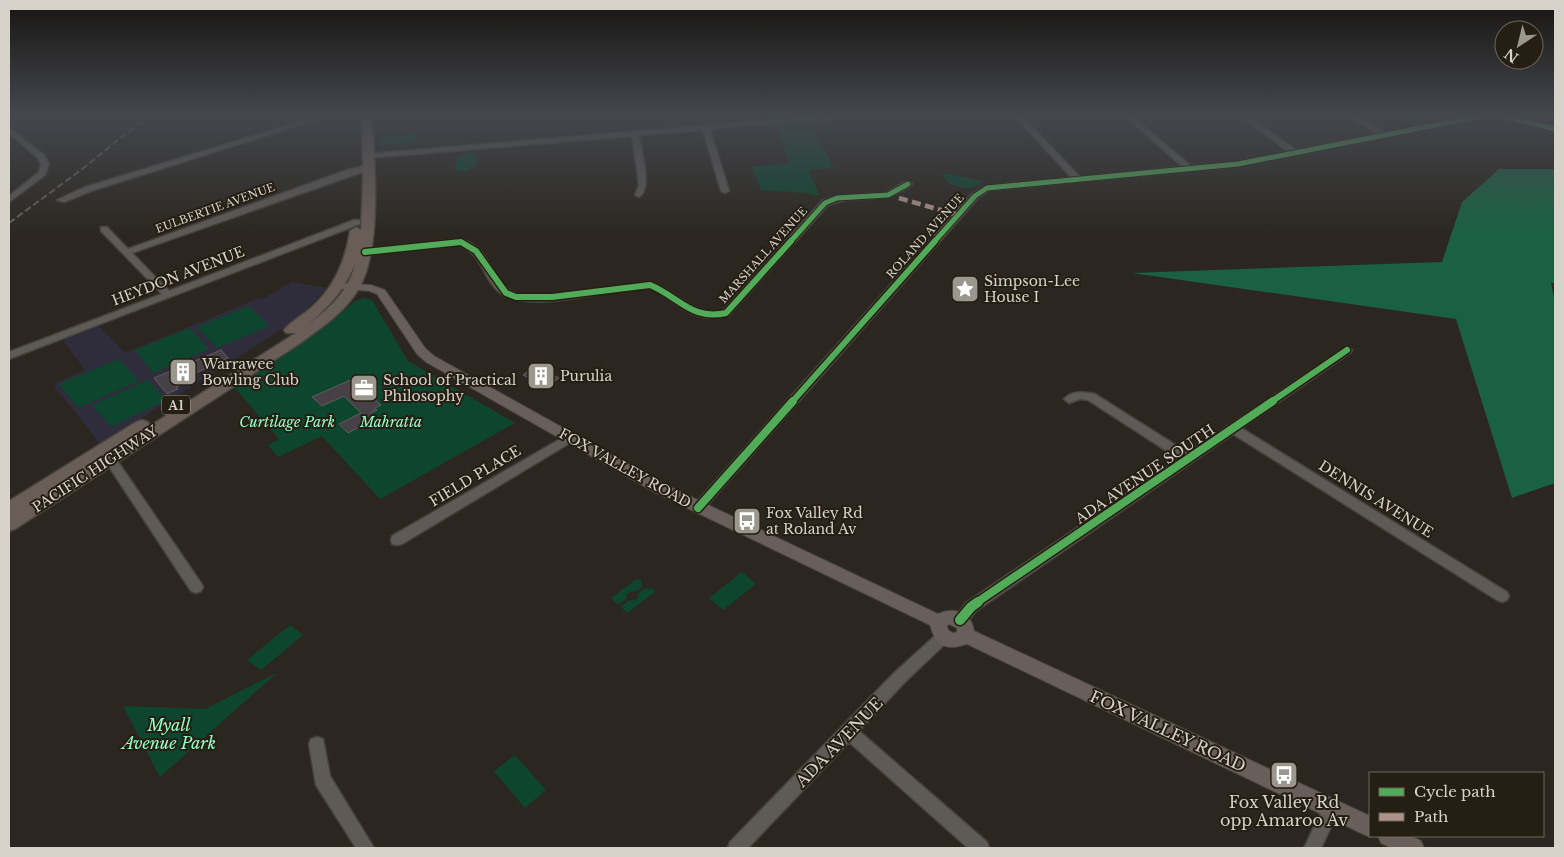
<svg xmlns="http://www.w3.org/2000/svg" width="1564" height="857" font-family="'Libre Baskerville',serif">
<style>
.commercial{fill:#2f2d3b}
.green{fill:#0e452e}
.forest{fill:#1a6143}
.building{fill:#474046;stroke:#605d5c}
.lines{fill:none;stroke-linecap:round;stroke-linejoin:round}
.minor-casing{stroke:#46423d;stroke-width:3}
.major-casing{stroke:#46423d;stroke-width:2}
.highway-casing{stroke:#46423d;stroke-width:3}
.minor{fill:#5e5b56;fill-rule:evenodd}
.major{fill:#685e5a;fill-rule:evenodd}
.highway{fill:#695d57;fill-rule:evenodd}
.rail{stroke:#64615c;stroke-width:2;stroke-dasharray:7 3;stroke-linecap:butt}
.quiet{stroke:#af9288;stroke-width:4.5;stroke-dasharray:9 4.5;stroke-linecap:butt}
.cycleway-far3-casing{stroke:#251e12;stroke-width:7}
.cycleway-far2-casing{stroke:#251e12;stroke-width:9}
.cycleway-far1-casing{stroke:#251e12;stroke-width:11}
.cycleway-casing{stroke:#251e12;stroke-width:13}
.cycleway-far3{stroke:#51ab58;stroke-width:5}
.cycleway-far2{stroke:#51ab58;stroke-width:6}
.cycleway-far1{stroke:#51ab58;stroke-width:8}
.cycleway{stroke:#51ab58;stroke-width:10}
.labels{text-anchor:middle;dominant-baseline:central;stroke-width:4;stroke-linejoin:round;paint-order:stroke}
.far-street-label{font-size:11px;fill:#d7d2ca;stroke:#251e12}
.shield{fill:#251e12;stroke:#a29c93;stroke-width:1}
.shield-label{font-size:12px;font-weight:bold;fill:#d7d2ca}
.street-label{font-size:14px;fill:#d7d2ca;stroke:#251e12}
.poi-label{font-size:14px;fill:#d7d2ca;stroke:#251e12;text-anchor:start}
.park-label{font-size:14px;font-style:italic;fill:#93fec7;stroke:#251e12}
.near-park-label{font-size:16px;font-style:italic;fill:#93fec7;stroke:#251e12}
.near-street-label{font-size:16px;fill:#d7d2ca;stroke:#251e12}
.near-poi-label{font-size:16px;fill:#d7d2ca;stroke:#251e12}
</style>
<rect width="100%" height="100%" fill="#2b2720"/>
<path class="commercial" d="M292,282L327,288L305,311L279,331L100,444L65,399L54,388L56,387L54,384L85,370L63,340L99,326L125,353L259,298L261,300Z"/>
<path class="green" d="M810,123L834,168L808,170L819,194L816,196L808,193L761,190L752,167L790,163L777,131L772,126Z
M415,134V142L380,146V138Z
M471,153L478,156L476,166L466,171H455L457,158Z
M942,174H951L985,182L969,189L949,184Z
M365,298L372,300L408,361L515,423L380,499L322,436L278,457L268,445L279,439L235,388L325,327L355,301Z
M249,306L269,326L217,348L197,327Z
M190,328L209,349L153,373L135,350Z
M119,359L139,381L78,408L59,384Z
M148,380L166,400L111,427L92,405Z
M742,572L756,584L723,610L709,598Z
M637,579L641,580L642,587L636,591L627,593L626,599L618,605L611,598Z
M645,588L653,589L655,592L627,613L621,607L628,601L637,599L638,594Z
M290,625L303,635L261,670L247,660Z
M278,672L160,777L123,706L205,709Z
M515,755L546,790L525,808L494,771Z"/>
<path class="forest" d="M1499,169H1555V283H1551L1555,302V483L1512,498L1456,319L1132,273L1442,262L1462,202Z"/>
<path class="building" d="M221,350L228,358L176,382L179,386L176,387L178,389L167,394L154,378Z
M535,366L559,378L547,387L523,375Z
M357,377L364,383L373,381L377,384L375,388L367,392L381,405L375,408L377,410L371,413L376,418L348,433L339,424L361,413L344,396L322,406L312,397Z"/>
<g class="lines">
<defs>
<path id="minor" d="M17,115H28L9,121V117Z
M322,115H332L91,191L64,202L57,200L85,187Z
M828,115H853L850,117L710,129L729,191L725,193L721,191L703,130L639,135C641,149 653,190 639,197L635,195L639,185L632,136L367,158L363,156L367,154Z
M1014,115H1021L1080,177L1183,167L1124,115H1131L1191,166L1238,162L1289,152L1239,115H1246L1296,150L1378,134L1347,115H1355L1386,133L1476,115H1506L1555,127V131L1506,119L1481,118L1238,166L989,190L978,198L702,511H694L692,508L694,505L972,194L987,186L1072,178Z
M9,128L44,155L49,164L45,175L9,202V196L39,172L41,164L38,158L9,133Z
M368,165L372,167L371,169L132,253L169,291L354,220H360V224L9,359V352L162,294L101,231V227H107L128,249L347,170Z
M905,182L912,184C888,206 855,193 828,205L729,315C696,323 690,312 664,296C659,292 653,288 647,288C611,288 535,313 504,295C484,285 484,255 460,245L365,255L361,252L365,249L461,239C491,248 489,278 510,291C530,304 623,285 650,282C676,290 693,318 723,311L822,201L837,196L886,193Z
M1347,347L1352,350L1351,352L1241,428L1507,592L1509,596L1507,600L1502,602L1497,600L1233,434L976,611C970,618 965,628 955,624L953,620L966,603L1179,459L1088,400L1080,399L1069,403L1064,399C1072,390 1084,392 1095,394L1188,453Z
M569,434L575,438L573,441L402,544L397,545L392,544L391,540L392,536Z
M110,455L114,456L201,583L203,587L201,591L196,593L191,591L106,462L104,459Z
M943,631L948,633L950,637L948,641L904,683L859,731L987,842L989,848H968L849,742L748,848H728L730,842L894,673L938,633Z
M317,737L323,739L330,776L374,848H356L316,785L309,744L311,739Z
M1332,800L1338,802L1340,808L1321,848H1304L1326,802Z"/>
<path id="major" d="M338,283L371,285L385,290L425,348L434,356L664,484L938,614C954,606 972,613 974,631L1370,816V836H1374L1370,837L1363,834L967,644C946,651 936,647 930,625L654,492L426,362L417,354L377,294L369,291L334,288L332,286L334,284ZM949,624L957,628V632L953,633L948,630L947,626Z
M1378,836H1411L1421,841L1424,848H1391L1381,843Z"/>
<path id="highway" d="M362,115H372C374,162 383,249 358,290C344,313 321,328 299,344L15,529L9,531V501L136,422L142,420L148,422L150,426L296,333H286L284,330C291,321 303,315 312,307C335,286 345,261 350,231L356,227L361,230L363,179ZM355,264C348,295 324,313 299,331C324,313 343,293 355,264Z"/>
</defs>
<use href="#minor" class="minor-casing"/>
<use href="#major" class="major-casing"/>
<use href="#highway" class="highway-casing"/>
<use href="#minor" class="minor"/>
<use href="#major" class="major"/>
<use href="#highway" class="highway"/>
<path class="rail" d="M9,223L81,170L149,115"/>
<path class="quiet" d="M899,198L958,215"/>
<defs>
<path id="cycleway-far3" d="M790,242L825,203L837,198L888,195L908,184
M934,242L975,196L987,188L1238,164L1481,116L1506,117L1555,129"/>
<path id="cycleway-far2" d="M365,252L461,242L476,251L506,293L516,297H552L650,285C679,297 692,321 726,313L791,241
M792,402L935,241
M1271,402L1347,350"/>
<path id="cycleway-far1" d="M698,508L793,401
M976,603L1273,401"/>
<path id="cycleway" d="M960,620L971,607L978,602"/>
</defs>
<use href="#cycleway-far3" class="cycleway-far3-casing"/>
<use href="#cycleway-far2" class="cycleway-far2-casing"/>
<use href="#cycleway-far1" class="cycleway-far1-casing"/>
<use href="#cycleway" class="cycleway-casing"/>
<use href="#cycleway-far3" class="cycleway-far3"/>
<use href="#cycleway-far2" class="cycleway-far2"/>
<use href="#cycleway-far1" class="cycleway-far1"/>
<use href="#cycleway" class="cycleway"/>
</g>
<linearGradient id="sky" x2="0" y2="1"><stop stop-color="#181512"/><stop offset="0.49" stop-color="#44474e"/><stop offset="1" stop-color="#44474e" stop-opacity="0"/></linearGradient>
<rect width="1564" height="235" fill="url(#sky)"/>
<defs>
<symbol id="sight-square" viewBox="-11 -11 22 22"><rect x="-9" y="-9" width="18" height="18" rx="4" fill="#9b968e" stroke="#251e12"/><path d="M0-6L1.8-2.2L6-1.7L2.9 1.2L3.7 5.4L0 3.3L-3.7 5.4L-2.9 1.2L-6-1.7L-1.8-2.2Z" fill="#fff"/></symbol>
<symbol id="building-square" viewBox="-11 -11 22 22"><rect x="-9" y="-9" width="18" height="18" rx="4" fill="#9b968e" stroke="#251e12"/><path d="M-4-6H4V6H1V3H-1V6H-4ZM-2.5-4.3h1.7v1.8h-1.7ZM.8-4.3h1.7v1.8H.8ZM-2.5-1h1.7V.8h-1.7ZM.8-1h1.7V.8H.8Z" fill="#fff"/></symbol>
<symbol id="office-square" viewBox="-11 -11 22 22"><rect x="-9" y="-9" width="18" height="18" rx="4" fill="#9b968e" stroke="#251e12"/><path d="M-6-3h4V-5.5h4V-3h4V5H-6ZM-1-4.5V-3h2v-1.5ZM-6 0V1H6V0Z" fill="#fff"/></symbol>
<symbol id="bus-square" viewBox="-11 -11 22 22"><rect x="-9" y="-9" width="18" height="18" rx="4" fill="#9b968e" stroke="#251e12"/><path d="M-5-6H5V4H4V6H2V4H-2V6H-4V4H-5ZM-3.5-4V0h7V-4ZM-3.5 1.2v1.5H-2V1.2ZM2 1.2v1.5H3.5V1.2Z" fill="#fff"/></symbol>
</defs>
<g fill-rule="evenodd">
<use href="#sight-square" x="949" y="273" width="32" height="32"/>
<use href="#building-square" x="167" y="356" width="32" height="32"/>
<use href="#building-square" x="525" y="360" width="32" height="32"/>
<use href="#office-square" x="348" y="372" width="32" height="32"/>
<use href="#bus-square" x="731" y="505" width="32" height="32"/>
<use href="#bus-square" x="1268" y="759" width="32" height="32"/>
</g>
<g class="labels">
<g class="far-street-label">
<text transform="translate(215 208) rotate(-20)">EULBERTIE AVENUE</text>
<text transform="translate(925 236) rotate(-48)">ROLAND AVENUE</text>
<text transform="translate(763 255) rotate(-48)">MARSHALL AVENUE</text>
</g>
<rect class="shield" x="162" y="395.5" width="28" height="19" rx="4"/>
<g class="shield-label">
<text x="176" y="405">A1</text>
</g>
<g class="street-label">
<text transform="translate(178 276) rotate(-21)">HEYDON AVENUE</text>
<text transform="translate(625 468) rotate(29)">FOX VALLEY ROAD</text>
<text transform="translate(95 469) rotate(-33)">PACIFIC HIGHWAY</text>
<text transform="translate(1145 474) rotate(-34)">ADA AVENUE SOUTH</text>
<text transform="translate(475 476) rotate(-31)">FIELD PLACE</text>
<text transform="translate(1376 499) rotate(32)">DENNIS AVENUE</text>
</g>
<g class="poi-label">
<text x="984" y="281">Simpson-Lee<tspan x="984" dy="16">House I</tspan></text>
<text x="202" y="364">Warrawee<tspan x="202" dy="16">Bowling Club</tspan></text>
<text x="560" y="376">Purulia</text>
<text x="383" y="380">School of Practical<tspan x="383" dy="16">Philosophy</tspan></text>
<text x="766" y="513">Fox Valley Rd<tspan x="766" dy="16">at Roland Av</tspan></text>
</g>
<g class="park-label">
<text x="287" y="422">Curtilage Park</text>
<text x="391" y="422">Mahratta</text>
</g>
<g class="near-park-label">
<text x="169" y="725">Myall<tspan x="169" dy="18">Avenue Park</tspan></text>
</g>
<g class="near-street-label">
<text transform="translate(1168 731) rotate(25)">FOX VALLEY ROAD</text>
<text transform="translate(839 742) rotate(-46)">ADA AVENUE</text>
</g>
<g class="near-poi-label">
<text x="1284" y="802">Fox Valley Rd<tspan x="1284" dy="18">opp Amaroo Av</tspan></text>
</g>
</g>
<rect width="1564" height="857" fill="none" stroke="#d7d2ca" stroke-width="20"/>
<rect x="1369" y="772" width="175" height="65" fill="#251e12" stroke="#6c665c"/>
<rect x="1379" y="788" width="25" height="8" fill="#51ab58" stroke="#6c665c"/>
<text x="1414" y="797" font-size="15" fill="#d7d2ca">Cycle path</text>
<rect x="1379" y="813" width="25" height="8" fill="#af9288" stroke="#6c665c"/>
<text x="1414" y="822" font-size="15" fill="#d7d2ca">Path</text>
<g transform="translate(1519 45) rotate(215)"><circle r="24" fill="#251e12" stroke="#6c665c"/>
<path d="M0-4L9 19L0 12L-9 19Z" fill="#9b968e"/>
<text y="-8" font-size="14" font-weight="bold" text-anchor="middle" fill="#d7d2ca">N</text>
</g>
</svg>
